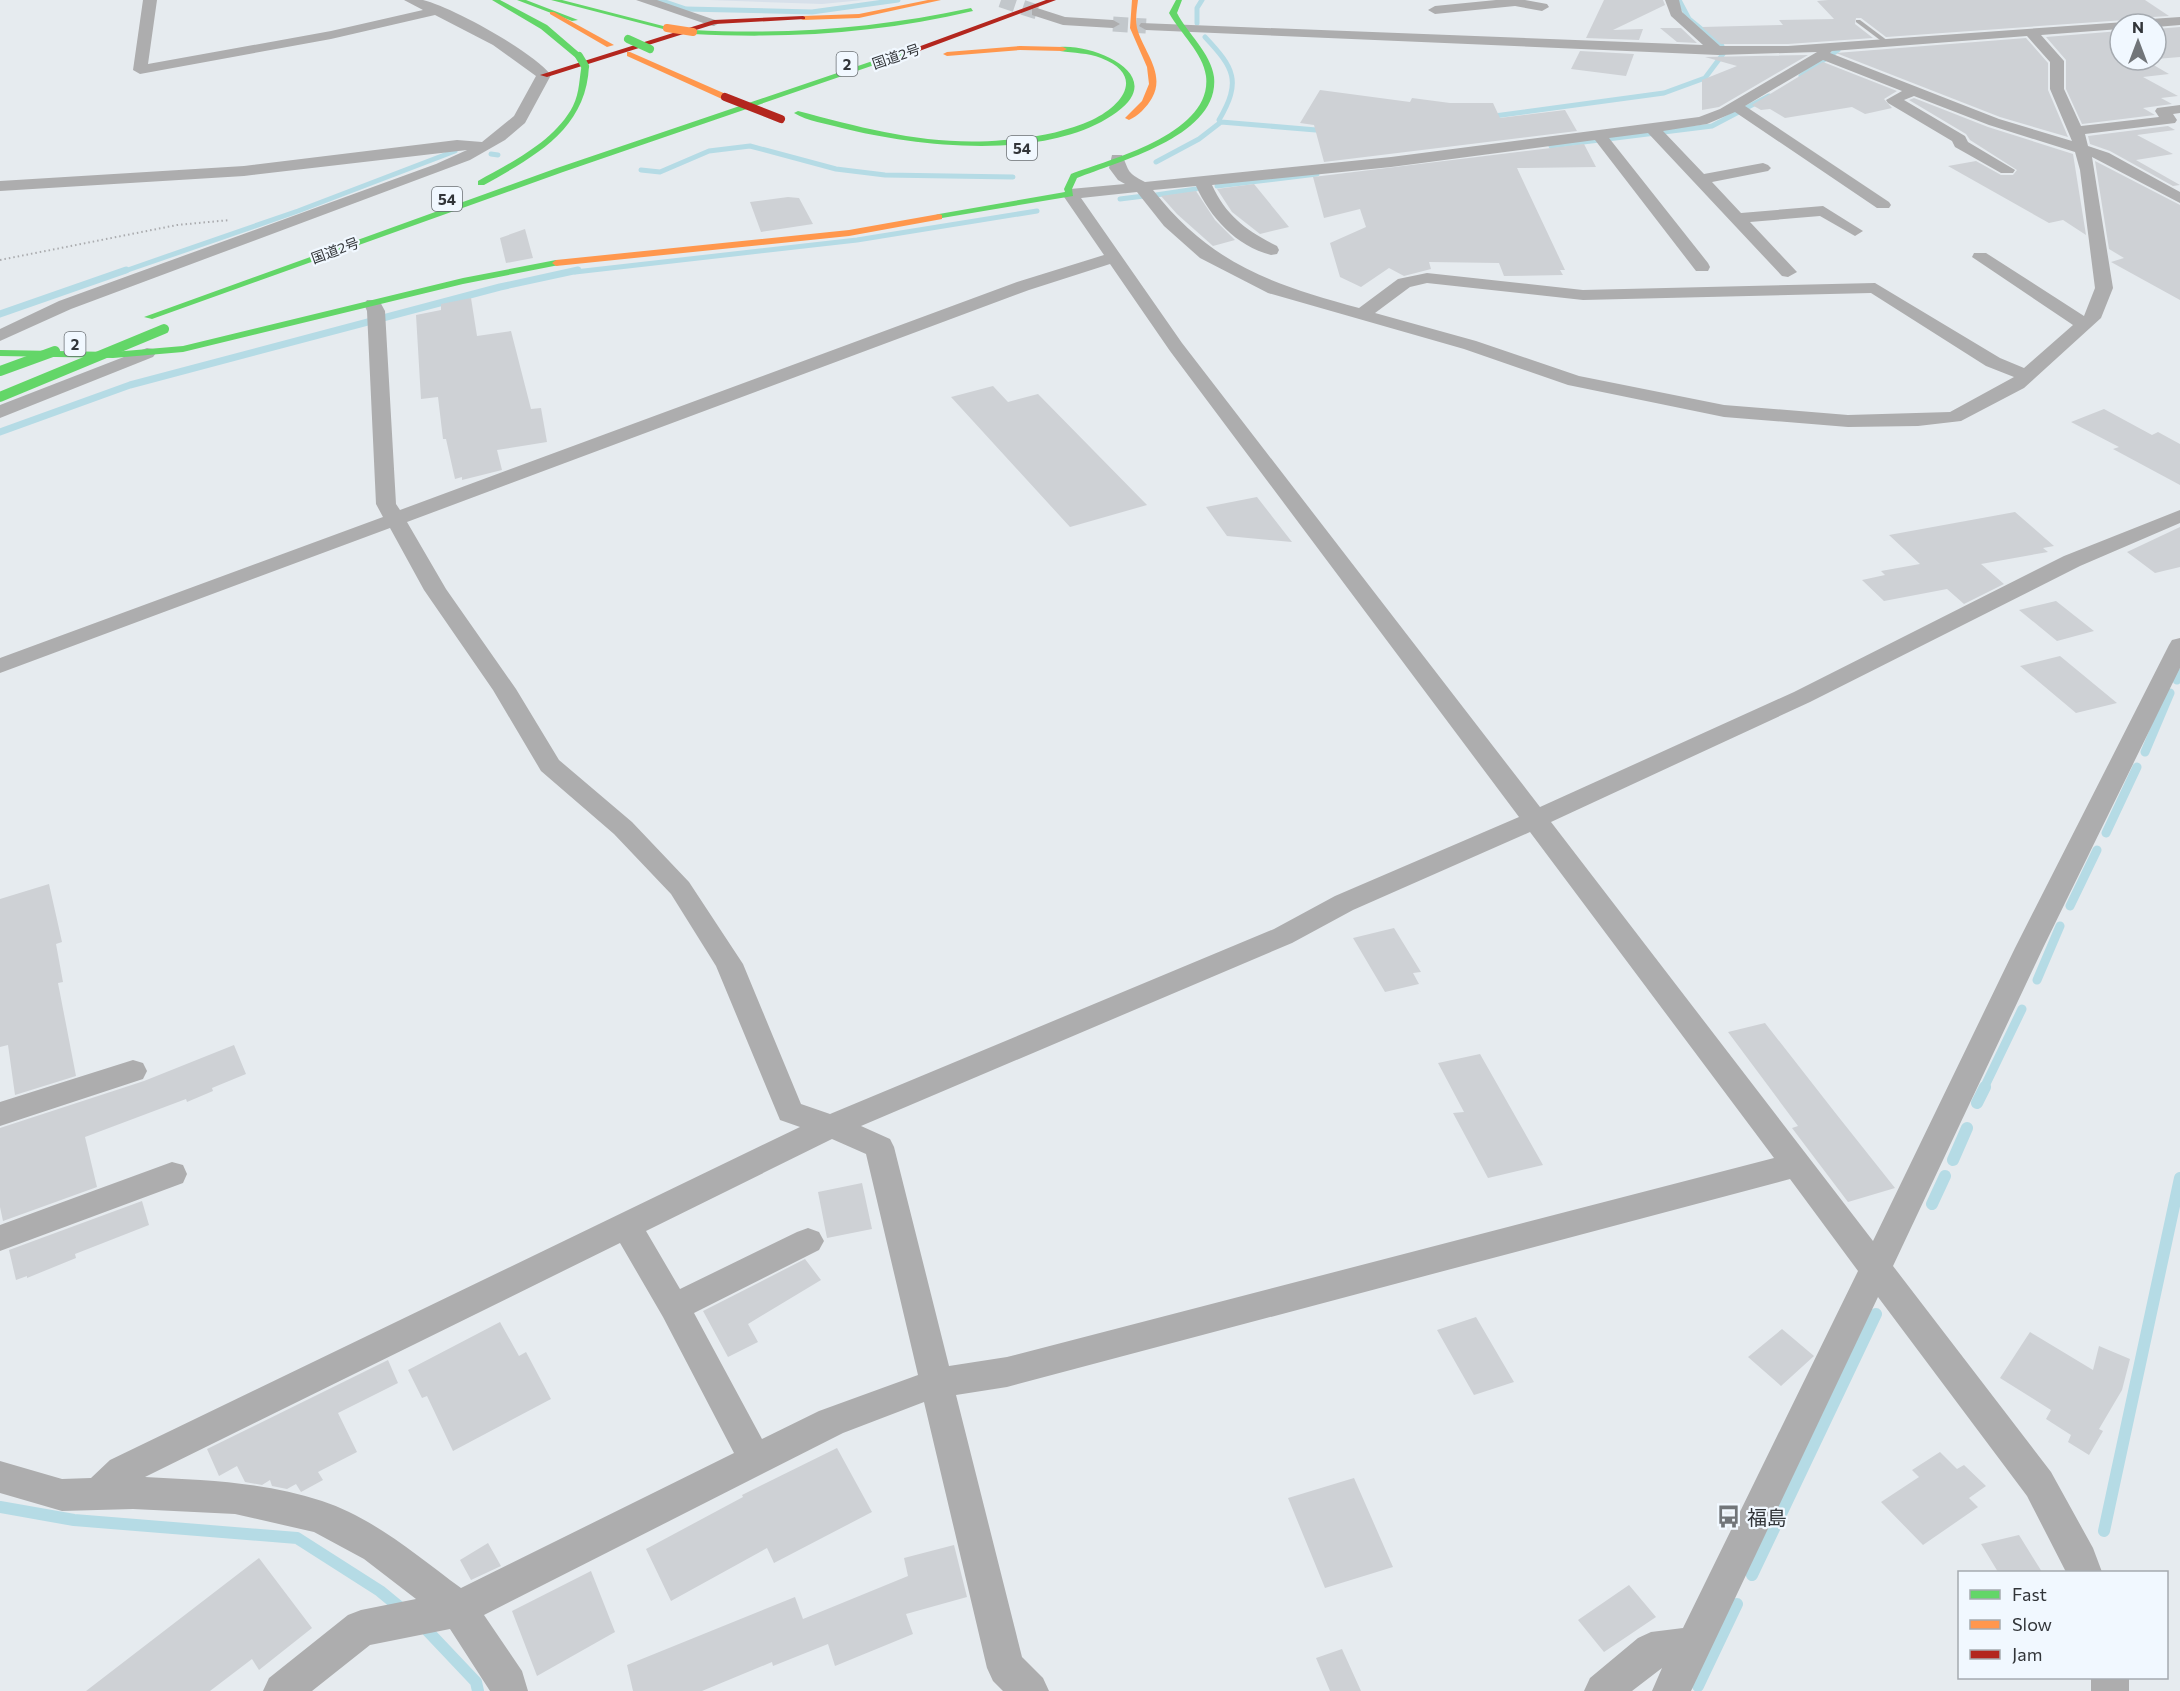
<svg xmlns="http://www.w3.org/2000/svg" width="2180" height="1691" font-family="Commissioner,'Noto Sans JP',sans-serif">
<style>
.built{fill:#d7e0ea}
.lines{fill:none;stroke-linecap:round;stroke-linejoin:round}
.stream-far3{stroke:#b5dbe5;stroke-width:5}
.stream-far2{stroke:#b5dbe5;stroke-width:7}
.stream-far1{stroke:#b5dbe5;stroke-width:9}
.stream{stroke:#b5dbe5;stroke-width:12}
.building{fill:#ced1d5}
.street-tunnel{stroke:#c2c7cb;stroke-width:15;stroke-dasharray:15 8;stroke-linecap:butt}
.path{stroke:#aaabae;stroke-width:2;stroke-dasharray:1.5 3;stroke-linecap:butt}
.lane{fill:#adadae;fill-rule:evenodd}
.street{fill:#adadae;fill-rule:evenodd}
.fast{fill:#63d668;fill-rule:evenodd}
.slow{fill:#ff974d;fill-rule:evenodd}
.jam{fill:#b3261e;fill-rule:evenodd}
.fast-bridge-far1{stroke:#63d668;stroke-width:8}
.fast-bridge{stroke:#63d668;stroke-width:10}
.slow-bridge{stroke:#ff974d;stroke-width:8}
.jam-bridge{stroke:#b3261e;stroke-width:8}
.labels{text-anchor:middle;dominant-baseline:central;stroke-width:4.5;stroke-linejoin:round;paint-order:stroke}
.far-street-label{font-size:14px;fill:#323539;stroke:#f1f8ff}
.shield{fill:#f1f8ff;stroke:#6b7074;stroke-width:1.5}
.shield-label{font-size:15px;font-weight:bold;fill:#323539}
.near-poi-label{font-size:20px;fill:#323539;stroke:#f1f8ff;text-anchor:start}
</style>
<rect width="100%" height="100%" fill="#e6ebef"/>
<path class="built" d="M709,0H863L822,4Z"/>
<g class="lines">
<path class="stream-far3" d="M659,0L686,9L812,12L898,0
M1197,23V8L1202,0
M1205,37C1234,68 1242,81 1219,120L1221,122
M1801,76L1838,50
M1487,117L1664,93L1705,78L1723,54L1722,46L1689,19L1679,0
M1551,146L1712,126L1769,96
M491,154L498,155
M1156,162L1199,139L1221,122L1328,131
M641,170L660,172L709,151L750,146L836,169L885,175L1013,177
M1217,186L1317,174
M1156,195L1196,189
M1120,199L1144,196
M122,272L298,211L455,151
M575,272L857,240L1037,211"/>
<path class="stream-far2" d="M0,314L126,270
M0,432L130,385L500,287L578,270"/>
<path class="stream-far1" d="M2177,680L2180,673
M2145,752L2170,693
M2106,833L2137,767
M2070,906L2097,850
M2037,980L2060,926
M1984,1088L2022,1009"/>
<path class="stream" d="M1977,1103L1985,1087
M1953,1160L1967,1128
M1932,1204L1945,1176
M0,1507L74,1520L297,1538L380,1591L403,1610
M2104,1531L2180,1178
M1752,1575L1876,1314
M423,1626L476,1682L478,1691
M1698,1686L1737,1604"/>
</g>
<path class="building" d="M1604,0H1663L1665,5L1613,30L1643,29L1639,40L1586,38Z
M1828,0H2145L2169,16L2136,18L2128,22L2125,20L1886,37L1861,18H1856L1855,24L1873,38L1788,44H1721L1702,27L1783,25L1779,20L1834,19L1817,1Z
M2180,27V57L2156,59V29Z
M1660,28H1681L1697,43L1677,42Z
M2120,31V60H2147H2145L2169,74L2143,77L2178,96L2161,98L2172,104L2143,108L2155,115L2082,124L2066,89V60L2046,37Z
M2026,38L2048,63V90L2068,137L2000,117L1836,53Z
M1580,51L1634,54L1626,76L1571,69Z
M1808,55L1719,107L1702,110V80L1737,66L1705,57Z
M1823,62L1897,91L1884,99L1892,108L1865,114L1852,107L1785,118L1770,109L1761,110L1752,105Z
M1320,90L1410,102L1412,98L1450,103H1493L1500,118L1565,110L1577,131L1324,162L1314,125L1300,123Z
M1914,98L1988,127L2073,154L2086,235L2063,220L2049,223L1948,166L1976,161L2001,175H2013L2017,170L1970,140L1966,134L1909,100Z
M2168,126L2175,130L2137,135L2173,154L2136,160L2180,185L2173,186L2110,151L2090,144L2088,136Z
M1584,144L1596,167L1517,168L1565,270H1560L1563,275L1504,276L1499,263L1429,262L1431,269L1404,276L1389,268L1361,287L1340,277L1330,243L1366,227L1360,209L1324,218L1313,177Z
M2095,161L2180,205V300L2111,262L2124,258L2109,249Z
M1254,184L1289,227L1260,234L1232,212L1217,189Z
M1196,191L1215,220L1235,240L1213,246L1177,214L1161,196Z
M788,197L799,198L813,224L761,232L750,202Z
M525,229L533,258L506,263L500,238Z
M471,298L477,336L511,331L531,409L541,408L547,442L497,450L502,470L462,480V477L455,479L446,439H443L438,397L421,399L416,315L441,310V304Z
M993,386L1008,402L1038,394L1147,505L1070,527L951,397Z
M2104,409L2152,435L2158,432L2180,444V485L2113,449L2119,447L2071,422Z
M1257,497L1292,542L1227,536L1206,507Z
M2015,512L2054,546L2043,548L2048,552L1981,564L2004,584L1964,604L1947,589L1884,601L1862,580L1885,575L1881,571L1920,564L1889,535Z
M2180,527V567L2155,573L2127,552Z
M2056,601L2094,631L2057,641L2019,610Z
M2060,656L2117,703L2076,713L2020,666Z
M49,884L62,942L56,944L63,982L58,983L76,1076L15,1095L8,1045L0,1047V899Z
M1394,928L1421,972L1413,973L1419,984L1385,992L1353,938Z
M1765,1023L1837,1115L1895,1188L1848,1202L1792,1128L1798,1126L1728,1032Z
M234,1045L246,1074L212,1088L213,1091L187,1102L186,1099L85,1137L97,1187L3,1221L0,1207V1128L144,1081Z
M1480,1054L1543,1165L1488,1178L1453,1113L1464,1112L1438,1063Z
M862,1183L872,1229L827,1238L818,1192Z
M142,1201L149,1225L75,1254L76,1258L27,1278V1276L16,1280L9,1250Z
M805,1259L821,1280L748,1324L758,1342L728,1357L703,1311Z
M1476,1317L1514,1382L1474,1395L1437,1330Z
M500,1322L519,1356L526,1352L551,1399L453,1451L427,1396L422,1398L408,1370Z
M1782,1329L1814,1356L1781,1386L1748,1357Z
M2030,1332L2093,1370L2099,1346L2130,1359L2122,1390L2099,1429L2103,1431L2089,1455L2068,1442L2071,1435L2046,1419L2051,1410L2000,1378Z
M388,1360L398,1383L338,1413L357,1452L318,1472L323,1480L301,1492L296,1484L287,1489L272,1486L270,1480L262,1485L245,1482L237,1466L219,1476L207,1449Z
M837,1448L872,1512L774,1563L767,1548L671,1601L646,1549L743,1497L742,1495Z
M1940,1452L1957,1469L1964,1465L1986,1486L1969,1498L1978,1507L1923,1545L1881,1502L1919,1477L1912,1470Z
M1354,1478L1393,1567L1325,1588L1288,1498Z
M2019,1535L2042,1572H1998L1981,1544Z
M488,1543L501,1566L471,1580L460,1560Z
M954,1545L967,1597L906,1614L913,1634L835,1666L828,1644L773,1666L772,1662L702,1691H633L627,1665L795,1597L803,1619L908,1576L904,1558Z
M259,1558L312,1628L259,1670L252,1659L210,1691H86Z
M591,1571L615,1632L537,1676L512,1611Z
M1629,1585L1656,1617L1604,1652L1578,1620Z
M1342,1649L1361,1691H1330L1316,1658Z"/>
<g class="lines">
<path class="street-tunnel" d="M1001,0L1037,12
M1113,24L1146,26"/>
<path class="path" d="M0,260L177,225L230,220"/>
<path class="lane" d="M1856,20H1860L1888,41V43H1884L1856,22Z"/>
<path class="street" d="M143,0H157L148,64L331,31L423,10L404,0C410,0 417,0 423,0C452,7 532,51 551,75L525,123L505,140L470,160L71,309L0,341V329L59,301L436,164L467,150L244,176L0,191V181L244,166L457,140L482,142L514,116L536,76L493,45L435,15L331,39L140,74L133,70Z
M636,0H657L721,22L714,26L709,25Z
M1496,0H1525L1547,4L1549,7L1542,11L1515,6L1435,14L1428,10L1435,6Z
M1665,0H1679L1682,12L1720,46H1788L2125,22L2126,24H2120V29L2041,35L2064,61V89L2081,126L2159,117L2155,111L2157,108L2180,105V113L2173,114L2177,120L2175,123L2085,134L2088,146L2109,153L2180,192V203L2092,157L2113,288L2101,318L2024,388L1961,421L1918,426L1848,427L1724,417L1568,385L1464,349L1268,293L1200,258L1164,226L1137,192L1081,198L1182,343L1540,807L1794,692L2064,556L2180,510V523L2080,566L1810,702L1551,822L1873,1241L2015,948L2169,645L2172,640L2180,638V668L2043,948L1893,1266L2051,1472L2093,1548L2102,1572H2066L2027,1496L1878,1297L1691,1691H1652L1662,1668L1632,1691H1584L1590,1678L1638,1638L1651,1632L1683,1628L1858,1271L1790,1179L1007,1387L956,1395L1022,1657L1043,1678L1049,1691H1003L993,1681L987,1668L924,1402L843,1433L484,1615L522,1671L528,1691H490L450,1629L370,1645L312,1691H263L269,1678L348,1615L361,1610L416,1599L364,1559L314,1532L235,1514L133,1509L62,1511L0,1493V1461L62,1479L91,1478L110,1460L800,1127L780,1120L716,966L671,894L614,834L541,771L493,690L424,590L390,528L0,673V658L383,517L376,504L367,311L364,304L367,300H379L385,311L396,504L400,510L1017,282L1104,255L1062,194L1070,189L1125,184L1118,180L1109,168L1112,155H1122C1130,172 1126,172 1145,182L1391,157L1699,117L1720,109L1817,52L1718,55L1146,30L1139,26L1141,23L1703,45L1671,16ZM2027,36L2050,62V89L2072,141L1999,119L1830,53L1832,51ZM1823,60L1902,91L1886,100L1888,103L1952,141L1955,147L2001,173H2013L2015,170L1968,142L1965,136L1904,100L1914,96L1989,125L2075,152L2080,170L2095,288L2084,316L1986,253H1974L1972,257L2073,325L2024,368L2000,358L1875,283L1583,290L1427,273L1398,279L1359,308C1271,284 1211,264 1153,190L1196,186C1210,217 1236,246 1271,255L1277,254L1279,250L1277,246C1247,231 1226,216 1212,185L1391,167L1595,140L1696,271H1708L1710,267L1708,263L1609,138L1648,133L1782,276L1788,277L1797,272L1750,222L1820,216L1855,236L1863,231L1823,206L1741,213L1712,182L1768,171L1771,168L1768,165L1763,163L1704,174L1663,131L1707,124L1735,112L1877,208H1889L1891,205L1889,202L1745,106ZM1110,264L1170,351L1519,817L1335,896L1274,929L830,1114L801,1104L743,964L689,882L632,822L559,760L516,689L446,589L407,522L1029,290ZM1427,283L1583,300L1871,293L1986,366L2014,377L1950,412L1848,415L1724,405L1579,376L1476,341L1375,313L1410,287ZM1530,832L1774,1158L1007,1357L949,1366L894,1147L890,1139L861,1126L1292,943L1353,910ZM832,1139L866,1154L918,1375L819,1411L762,1439L694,1313L819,1250L824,1241L819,1232L808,1228L797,1232L680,1289L646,1231ZM620,1243L663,1317L734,1453L461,1588C417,1556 374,1518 322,1501C265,1482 204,1480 145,1477Z
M1037,8L1065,17L1113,20L1120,24L1113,28L1063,25L1032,15V9Z
M2180,17V25L2156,27V24H2129L2136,20Z
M147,348L153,349L156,353L153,357L0,418V405Z
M133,1060L143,1063L147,1071L143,1079L0,1126V1102Z
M172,1162L183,1165L187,1174L183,1183L0,1251V1225Z
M2091,1678H2129V1691H2091Z"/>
<path class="fast" d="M492,0H500L547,25L583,56L576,58L541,29Z
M517,0H526L578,20L572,21Z
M551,0H562L671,28L667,30Z
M1176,0H1182L1177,13C1187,33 1211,53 1214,77C1220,136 1119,161 1077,178L1072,189L1073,196L936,219V215L939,214L1065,192L1064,189L1071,174C1112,159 1213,133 1206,76C1203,53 1180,33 1169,13Z
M971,8L973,11C881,33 788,39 693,34L689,32L693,30C787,35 879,28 971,8Z
M1060,47C1095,44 1168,75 1117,112C1049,162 918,147 842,128C827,124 807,121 794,113L798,111C866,129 933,147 1004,140C1034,138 1065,132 1092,120C1124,105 1145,75 1101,58C1088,53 1074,53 1060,51Z
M908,49L915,51L563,172L152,319L144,317L557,168Z
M582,64L589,66C586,130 535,156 484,185H478V181C512,162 555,141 573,106C580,92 579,78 582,64Z
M556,260L560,263L559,265L463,284L183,352L113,358L0,356V350L113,352L183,346L463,278Z"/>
<path class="slow" d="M928,0H941L859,18L803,20L799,18L803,16L859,14Z
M1132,0H1138C1137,9 1135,19 1137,28C1143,51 1166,73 1152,98C1147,107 1138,116 1129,120L1125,118L1142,101L1149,84L1147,67L1130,28Z
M550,12H554L614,45L607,47L550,14Z
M1020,46L1063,47L1067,49L1063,51L1020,50L947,56L943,54L947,52Z
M630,52L728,95L729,97L722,99L627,56V52Z
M939,214L942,215V219L849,236L556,266L552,263L556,260L849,230Z"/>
<path class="jam" d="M1046,0H1056L914,53L907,51Z
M803,16L805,17V19L715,24L547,77L540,75L714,20Z"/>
<path class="fast-bridge-far1" d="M628,39L650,49
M579,56L585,66"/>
<path class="fast-bridge" d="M0,371L55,351
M0,397L164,329"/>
<path class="slow-bridge" d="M667,28L693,32"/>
<path class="jam-bridge" d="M725,97L781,119"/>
</g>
<defs>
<symbol id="bus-bare" viewBox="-9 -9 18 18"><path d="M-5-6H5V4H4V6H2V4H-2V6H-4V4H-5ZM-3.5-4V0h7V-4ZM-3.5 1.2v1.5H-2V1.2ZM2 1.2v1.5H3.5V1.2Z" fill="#717579" stroke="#f1f8ff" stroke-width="2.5" paint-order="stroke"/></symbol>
</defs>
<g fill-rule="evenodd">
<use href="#bus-bare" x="1712" y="1500" width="33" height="33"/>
</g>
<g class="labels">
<g class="far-street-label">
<text transform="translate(896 56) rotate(-19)">国道2号</text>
<text transform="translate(335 250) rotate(-20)">国道2号</text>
</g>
<g class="shield">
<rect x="836.5" y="52" width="21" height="24" rx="4.5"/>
<rect x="1007" y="136" width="30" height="24" rx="4.5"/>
<rect x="432" y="187" width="30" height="24" rx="4.5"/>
<rect x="64.5" y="332" width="21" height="24" rx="4.5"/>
</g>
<g class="shield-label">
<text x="847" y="64">2</text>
<text x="1022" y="148">54</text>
<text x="447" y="199">54</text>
<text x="75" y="344">2</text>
</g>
<g class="near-poi-label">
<text x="1747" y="1517">福島</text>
</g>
</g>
<rect x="1958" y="1571" width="210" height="108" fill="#f1f8ff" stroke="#a5aab0" stroke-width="1.5"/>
<rect x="1970" y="1590" width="30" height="9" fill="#63d668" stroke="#a5aab0" stroke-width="1.5"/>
<text x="2012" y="1601" font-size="18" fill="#323539">Fast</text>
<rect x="1970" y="1620" width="30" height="9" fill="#ff974d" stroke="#a5aab0" stroke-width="1.5"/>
<text x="2012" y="1631" font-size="18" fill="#323539">Slow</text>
<rect x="1970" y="1650" width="30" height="9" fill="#b3261e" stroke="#a5aab0" stroke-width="1.5"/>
<text x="2012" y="1661" font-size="18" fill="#323539">Jam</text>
<g transform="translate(2138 42)"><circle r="28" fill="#f1f8ff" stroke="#a5aab0" stroke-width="1.5"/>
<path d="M0-4.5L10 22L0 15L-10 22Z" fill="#717579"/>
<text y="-9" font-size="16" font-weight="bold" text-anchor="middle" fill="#323539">N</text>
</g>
</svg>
